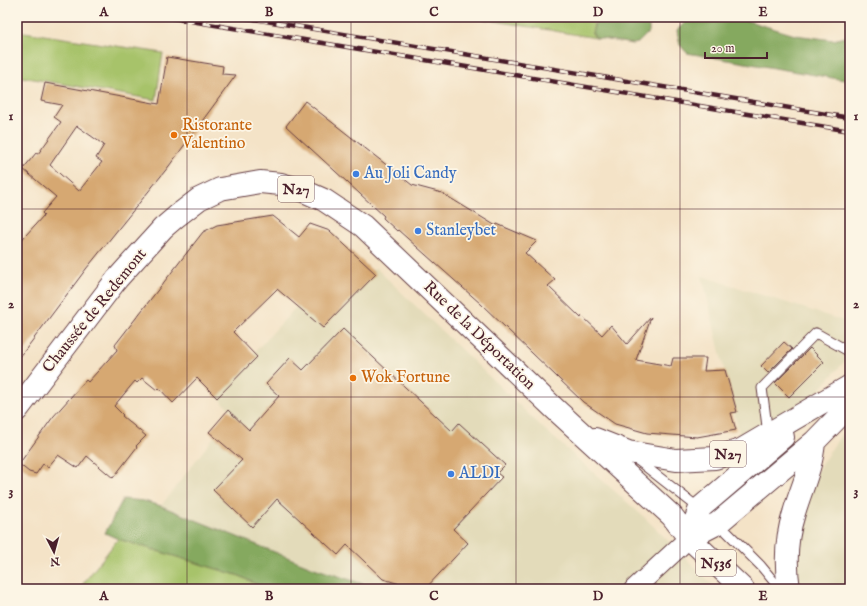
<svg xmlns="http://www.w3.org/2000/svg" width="867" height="606" font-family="'IM FELL English',serif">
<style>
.built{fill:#e3dbba}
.green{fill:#a7c36a;stroke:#78714a}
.forest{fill:#85a95e;stroke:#686444}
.building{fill:#d6a872;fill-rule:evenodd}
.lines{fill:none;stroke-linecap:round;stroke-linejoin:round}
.service-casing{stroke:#643c42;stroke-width:11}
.minor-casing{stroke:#643c42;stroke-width:21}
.primary-casing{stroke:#643c42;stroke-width:24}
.service{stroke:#fff;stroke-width:9}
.minor{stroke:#fff;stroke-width:19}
.primary{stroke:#fff;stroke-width:22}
.rail-casing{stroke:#4a1f2b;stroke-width:4.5}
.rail{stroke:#fcf5e5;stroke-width:3;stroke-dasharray:9;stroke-linecap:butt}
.grid{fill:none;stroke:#4a1f2b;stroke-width:1;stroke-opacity:0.55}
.food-dot{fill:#e8710a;stroke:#fcf5e5;stroke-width:1.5}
.shop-dot{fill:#3f7fe0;stroke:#fcf5e5;stroke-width:1.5}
.labels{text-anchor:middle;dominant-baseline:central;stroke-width:3.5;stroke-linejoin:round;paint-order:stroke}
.shield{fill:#fcf5e5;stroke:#7f5f63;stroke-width:1}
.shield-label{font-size:15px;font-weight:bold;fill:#4a1f2b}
.food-label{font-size:16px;fill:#c56008;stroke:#fcf5e5;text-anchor:start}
.shop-label{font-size:16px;fill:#366cbe;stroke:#fcf5e5;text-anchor:start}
.street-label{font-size:16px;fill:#4a1f2b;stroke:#fcf5e5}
.neatline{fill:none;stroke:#4a1f2b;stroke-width:1.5}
.grid-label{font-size:13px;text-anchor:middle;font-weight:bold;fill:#4a1f2b}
</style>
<rect width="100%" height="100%" fill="#fcf5e5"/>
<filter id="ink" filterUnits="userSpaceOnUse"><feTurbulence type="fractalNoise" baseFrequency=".025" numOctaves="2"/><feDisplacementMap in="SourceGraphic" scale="8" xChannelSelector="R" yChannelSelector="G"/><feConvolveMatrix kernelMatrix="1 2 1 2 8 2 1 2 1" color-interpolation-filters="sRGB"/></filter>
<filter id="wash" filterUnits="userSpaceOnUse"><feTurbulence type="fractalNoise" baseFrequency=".012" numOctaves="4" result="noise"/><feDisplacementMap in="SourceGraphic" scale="16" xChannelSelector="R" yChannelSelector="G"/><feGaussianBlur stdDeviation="0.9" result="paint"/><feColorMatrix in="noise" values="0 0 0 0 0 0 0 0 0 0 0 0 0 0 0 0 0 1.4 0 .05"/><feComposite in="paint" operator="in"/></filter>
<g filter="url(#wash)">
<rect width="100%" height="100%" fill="#f4e3c7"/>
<path class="built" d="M376,268L544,429L645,518L717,589H378L314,568L161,506L233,412L215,395L298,305Z
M702,276L850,323V355L815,395L781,419L740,437Z
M850,421V589H796L791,557L817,471Z"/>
<path class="green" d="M471,17H586L594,24L592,33L596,38Z
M17,31L163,53L156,100L22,77L17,80Z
M118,539L240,576L266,589H79Z"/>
<path class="forest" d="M597,17H647L649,21V32L638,43L633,44L596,38L592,33Z
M691,17H735L795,35L833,40L850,36V81L687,53L680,45L677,30Z
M123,499L144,501L161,506L314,568L378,589H266L240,576L118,539L105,533Z"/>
<g id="blocks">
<path class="building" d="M167,57L223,66L222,74L236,75L169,166L86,269L17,361V245L44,215L42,213L56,197L23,169L36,153L38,154L61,122L54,117L62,105L41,101L45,83L159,104ZM77,126L104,145L96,158L102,162L79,191L50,165Z
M305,101L412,185L442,193L496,226L497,224L537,241L525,253L555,280L548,286L581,318L582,316L602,335L611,325L627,344L651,317L636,360L671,366L673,358H706L704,371L725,370L737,412L731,413L736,430L697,437L647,433L615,424L583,402L481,304L398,230L397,231L383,218L384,216L286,126Z
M273,216L299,237L310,224L330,231L376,274L323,328L277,289L233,332L257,357L217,398L197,378L173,403L159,388L157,390L142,378L137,383L135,381L114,406L123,415L122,416L146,436L136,446L137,447L113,478L87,456L78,468L58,455L48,467L43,464L36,474L29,472L19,464L53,417L86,380L88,382L117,350L115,345L203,232L217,225Z
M343,329L452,431L459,423L505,465L497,473L502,477L453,529L468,543L425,589H417L383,579L347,545L338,555L277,499L252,527L213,490L242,460L209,432L228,410L249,430L279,396L266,384L290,358L303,370Z
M784,342L792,349L768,373L761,366Z
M810,348L824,362L789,397L775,383Z"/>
</g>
</g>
<g filter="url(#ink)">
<use href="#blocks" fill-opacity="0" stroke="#643c42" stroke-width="1"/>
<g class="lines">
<defs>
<path id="service" d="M768,434L762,388L816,333L850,352
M636,459L700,509
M718,523L761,566L780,589"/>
<path id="minor" d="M634,589L689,538"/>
<path id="primary" d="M17,410L117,279L163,228L177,216L199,199L220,189L260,182L281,184L299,189L324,200L363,226L555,409L672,516L689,538L743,589
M595,439L628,452L676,460L715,458L741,450L850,386
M689,538L718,523L814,442L850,405
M689,538L700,508L783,437
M789,589C785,563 786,538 794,513C801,489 812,467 814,442"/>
</defs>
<use href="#service" class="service-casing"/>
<use href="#minor" class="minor-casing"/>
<use href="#primary" class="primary-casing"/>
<use href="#service" class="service"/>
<use href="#minor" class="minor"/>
<use href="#primary" class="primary"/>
<defs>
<path id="rail" d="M167,17L850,131
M241,17L850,118"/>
</defs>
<use href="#rail" class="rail-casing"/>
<use href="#rail" class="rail"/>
</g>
</g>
<path class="grid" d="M187,17V589M351,17V589M516,17V589M680,17V589M17,209H850M17,397H850"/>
<g class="food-dot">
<circle cx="174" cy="135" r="4"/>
<circle cx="353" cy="378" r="4"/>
</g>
<g class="shop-dot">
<circle cx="356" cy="174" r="4"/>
<circle cx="418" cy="231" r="4"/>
<circle cx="451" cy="474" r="4"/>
</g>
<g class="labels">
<g class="shield">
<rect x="278" y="176" width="36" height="26" rx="3"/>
<rect x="710" y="441" width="36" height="26" rx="3"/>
<rect x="696" y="550" width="40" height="26" rx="3"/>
</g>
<g class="shield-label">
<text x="296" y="189">N27</text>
<text x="728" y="454">N27</text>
<text x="716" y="563">N536</text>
</g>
<g class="food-label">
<text x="182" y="126">Ristorante<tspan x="182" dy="18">Valentino</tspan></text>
<text x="361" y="378">Wok Fortune</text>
</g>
<g class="shop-label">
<text x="364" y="174">Au Joli Candy</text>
<text x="426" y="231">Stanleybet</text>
<text x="459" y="474">ALDI</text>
</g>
<g class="street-label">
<text transform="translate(95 311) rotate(-51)">Chaussée de Redemont</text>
<text transform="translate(479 336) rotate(44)">Rue de la Déportation</text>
</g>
</g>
<rect width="867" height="606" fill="none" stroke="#fcf5e5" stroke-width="44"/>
<g transform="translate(54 552) rotate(174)" stroke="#fcf5e5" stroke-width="3" paint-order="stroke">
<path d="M0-3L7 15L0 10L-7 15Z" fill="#4a1f2b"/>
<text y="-6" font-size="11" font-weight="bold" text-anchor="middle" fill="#4a1f2b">N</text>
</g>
<path d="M705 52v6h62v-6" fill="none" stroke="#4a1f2b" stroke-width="2"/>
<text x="711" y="52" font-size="12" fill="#4a1f2b" stroke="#fcf5e5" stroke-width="3" paint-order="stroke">20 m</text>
<rect x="22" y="22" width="823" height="562" class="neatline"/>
<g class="grid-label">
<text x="104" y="16">A</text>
<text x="269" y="16">B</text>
<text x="434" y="16">C</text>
<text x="598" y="16">D</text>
<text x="763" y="16">E</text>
<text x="11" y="120">1</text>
<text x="856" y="120">1</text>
<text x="11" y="308">2</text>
<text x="856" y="308">2</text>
<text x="11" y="495">3</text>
<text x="856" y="495">3</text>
<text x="104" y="600">A</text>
<text x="269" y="600">B</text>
<text x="434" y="600">C</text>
<text x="598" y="600">D</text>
<text x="763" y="600">E</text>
</g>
</svg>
